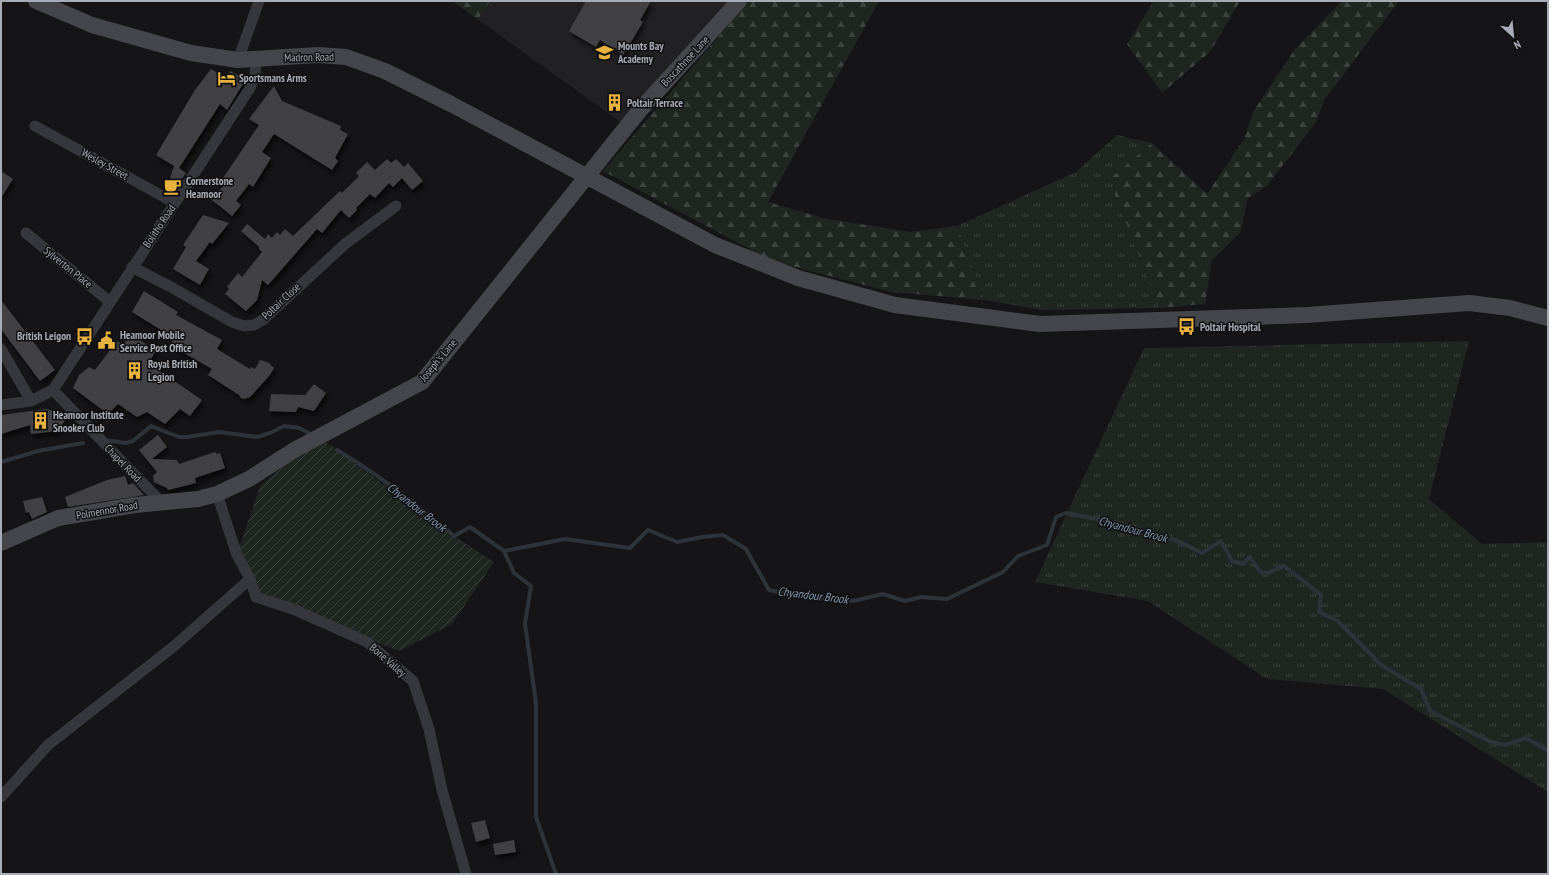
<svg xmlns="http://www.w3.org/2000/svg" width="1549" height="875" font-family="'PT Sans Narrow',sans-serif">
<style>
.built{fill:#212124}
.grass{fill:url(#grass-tufts)}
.forest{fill:url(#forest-firs)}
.garden{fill:url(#garden-furrows)}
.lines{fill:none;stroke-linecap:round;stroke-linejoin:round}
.stream{stroke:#2c333a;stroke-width:4}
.building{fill:#3f4044;filter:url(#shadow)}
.street{stroke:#36373c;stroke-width:11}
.secondary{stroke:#44464b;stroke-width:16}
.labels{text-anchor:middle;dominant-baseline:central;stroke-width:3;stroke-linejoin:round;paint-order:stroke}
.poi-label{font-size:11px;font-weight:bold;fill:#a8acb6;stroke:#101012;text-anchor:start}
.street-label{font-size:11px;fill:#a8acb6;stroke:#101012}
.water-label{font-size:12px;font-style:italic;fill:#8198af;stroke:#101012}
</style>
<defs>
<pattern id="grass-tufts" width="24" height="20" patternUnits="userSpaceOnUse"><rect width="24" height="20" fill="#1f2620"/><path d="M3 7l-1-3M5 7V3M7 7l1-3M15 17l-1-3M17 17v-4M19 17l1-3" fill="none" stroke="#3d433e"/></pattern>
<pattern id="forest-firs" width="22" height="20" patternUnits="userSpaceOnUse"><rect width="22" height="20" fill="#1f2620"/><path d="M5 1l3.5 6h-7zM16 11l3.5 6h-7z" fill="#3d433e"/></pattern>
<pattern id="garden-furrows" width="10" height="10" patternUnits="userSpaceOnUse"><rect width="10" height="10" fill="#1f2620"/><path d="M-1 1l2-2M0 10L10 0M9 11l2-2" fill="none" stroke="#3d433e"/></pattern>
<filter id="shadow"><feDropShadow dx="2.5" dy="4.5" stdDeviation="2" flood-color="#0009"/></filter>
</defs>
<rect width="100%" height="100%" fill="#151517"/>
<path class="built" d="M452,1H735L622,123Z"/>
<path class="grass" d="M1117,135L1152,143L1113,176L1115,195L1160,308L1043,310L984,300L957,226L1076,172Z
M1469,341L1429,499L1482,544L1548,542V792L1383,689L1267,679L1148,601L1035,582L1144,348Z"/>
<path class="forest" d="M452,1H490L478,20Z
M749,1H879L768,202L823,218L910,232L957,226L984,300L891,292L772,261L603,171Z
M1154,1H1240L1210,52L1162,93L1127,44Z
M1342,1H1399L1325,99L1316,122L1267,186L1248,198L1240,233L1212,260L1205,304L1160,308L1115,195L1113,176L1152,143L1207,194L1244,139L1253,112L1295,49Z"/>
<path class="garden" d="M319,437L454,536L494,562L452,624L399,651L256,597L237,555L260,486Z"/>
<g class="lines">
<path class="stream" d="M105,440L126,443L133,441L151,426L179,437H187L219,432L257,437L270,433L284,426L299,428L313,435
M337,450C379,475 417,504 454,536L470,527L504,551L565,539L630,548L648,530L677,542L702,537L723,535L746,549L769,590L792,595L853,601L883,594L905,601L921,597L947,599L1003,572L1018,556L1047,545L1056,517L1066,513L1118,523L1178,541L1202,553L1221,541L1232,561L1243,564L1250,557L1260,572L1268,573L1284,566L1321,595L1319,612L1338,621L1381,665L1421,689L1430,711L1491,742L1505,745L1526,738L1548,751
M1,462L38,451L83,443
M504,551L514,573L531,586L525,624L536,703V817L556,874"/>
</g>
<path class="building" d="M586,1H651L640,20L643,22L623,55L600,40L596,47L569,31Z
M211,69L226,78L230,71L246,79L227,110L220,104L179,168L186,173L172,193L164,189L170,178L174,166L156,155L195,90Z
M274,86L282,101L341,126L340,130L348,134L335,158L338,161L332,170L274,134L262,152L271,158L253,187L249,184L236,201L241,205L232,216L212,200L227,181L223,178L259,125L249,119Z
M387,159L391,163L396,159L404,167L408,163L423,181L412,190L402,178L393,187L389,183L375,198L370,194L356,208L357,210L349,218L341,210L322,233L317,229L268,285L262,280L257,300L246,311L225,294L229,289L227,287L238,273L242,277L262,252L259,249V247L241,231L247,224L265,239L268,234L272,238L277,232L280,235L285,229L293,236L340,191L342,193L359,176L356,173L367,162L375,170Z
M1,171L13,179L1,198Z
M203,215L229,223L212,244L210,242L196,261L209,269L200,285L173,269L186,247L183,245Z
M144,291L178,312L176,315L222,340L217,349L250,369L251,367L255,369L260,360L269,363L274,368L270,375L250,397L244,399L241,398L239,395L208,375L212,369L170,345L174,338L132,312Z
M1,300L55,370L40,381L1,329Z
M131,334L156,351L148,363L202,400L190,416L180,409L165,424L147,412L137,417L118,404L110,412L105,409L104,411L73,388L79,375L89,367L95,370L117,341L123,345Z
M314,384L326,393L314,411L298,407L296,412L269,411L271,394L305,395Z
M46,409L64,414L65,420L58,431L31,434L30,425L1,434V415Z
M158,435L167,447L152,459L177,460L179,464L215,452L217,454L220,453L225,468L195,478L196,483L168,490L167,488L154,482L153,476L157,472L139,450Z
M125,476L128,485L133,483L144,495L68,507L65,497L107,480Z
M42,497L47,512L32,519L29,512L26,513L23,501Z
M485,820L490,838L476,842L471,823Z
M514,840L516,852L495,855L493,844Z"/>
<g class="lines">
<path class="street" d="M238,60L259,1
M35,126L175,203
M26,233L110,302
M132,267L171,287L232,322L244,326L254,325L264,319L345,244L396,206
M1,349L31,401
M53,390L160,501
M1,405L31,401L53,390L250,88L255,75L256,60
M217,494L237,555L250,579L256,597L293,609L367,642L413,681L429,729L442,790L466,874
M1,797L48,745L173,647L250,579"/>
<path class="secondary" d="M36,1L92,25L191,53L238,60L318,55L346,57L385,71L451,104L715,245L798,278L895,305L1040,324L1307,315L1469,303L1510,308L1548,318
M1,543L58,518L135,505L198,499L217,494L249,479L296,449L422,382L640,110L739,1"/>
</g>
<defs>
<symbol id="school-bare" viewBox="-9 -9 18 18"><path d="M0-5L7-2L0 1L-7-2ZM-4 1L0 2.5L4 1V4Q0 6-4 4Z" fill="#e7b23d" stroke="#101012" stroke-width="2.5" paint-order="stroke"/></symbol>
<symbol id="hotel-bare" viewBox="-9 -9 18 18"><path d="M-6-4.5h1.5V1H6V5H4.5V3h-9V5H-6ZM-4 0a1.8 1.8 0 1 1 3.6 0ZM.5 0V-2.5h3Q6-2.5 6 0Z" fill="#e7b23d" stroke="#101012" stroke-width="2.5" paint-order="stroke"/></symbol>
<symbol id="building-bare" viewBox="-9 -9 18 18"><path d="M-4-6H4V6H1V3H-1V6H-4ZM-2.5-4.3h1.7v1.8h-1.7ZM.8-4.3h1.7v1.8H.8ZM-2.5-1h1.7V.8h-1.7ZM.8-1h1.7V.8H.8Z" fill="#e7b23d" stroke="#101012" stroke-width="2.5" paint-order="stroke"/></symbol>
<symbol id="cafe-bare" viewBox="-9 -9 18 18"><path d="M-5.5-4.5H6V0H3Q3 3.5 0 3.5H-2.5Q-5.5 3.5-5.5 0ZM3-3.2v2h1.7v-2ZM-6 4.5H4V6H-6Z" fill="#e7b23d" stroke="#101012" stroke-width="2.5" paint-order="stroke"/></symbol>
<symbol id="bus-bare" viewBox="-9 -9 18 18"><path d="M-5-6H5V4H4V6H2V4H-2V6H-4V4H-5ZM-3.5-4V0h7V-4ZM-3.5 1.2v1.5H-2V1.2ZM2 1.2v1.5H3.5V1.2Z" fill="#e7b23d" stroke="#101012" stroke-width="2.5" paint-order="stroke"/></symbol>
<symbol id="civic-bare" viewBox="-9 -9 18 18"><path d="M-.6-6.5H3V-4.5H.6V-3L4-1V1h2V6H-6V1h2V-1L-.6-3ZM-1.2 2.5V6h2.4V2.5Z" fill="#e7b23d" stroke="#101012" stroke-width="2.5" paint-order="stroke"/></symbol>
</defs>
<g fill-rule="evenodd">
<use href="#school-bare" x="592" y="40" width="25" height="25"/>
<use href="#hotel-bare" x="214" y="66" width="25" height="25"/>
<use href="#building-bare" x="602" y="90" width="25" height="25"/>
<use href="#cafe-bare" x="160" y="174" width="25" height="25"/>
<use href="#bus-bare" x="1174" y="314" width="25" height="25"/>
<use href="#bus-bare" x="72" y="324" width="25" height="25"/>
<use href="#civic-bare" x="94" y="328" width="25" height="25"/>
<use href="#building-bare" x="122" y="358" width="25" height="25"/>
<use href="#building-bare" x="28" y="408" width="25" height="25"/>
</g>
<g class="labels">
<g class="poi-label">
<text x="618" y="46">Mounts Bay<tspan x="618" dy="13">Academy</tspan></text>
<text x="239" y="78">Sportsmans Arms</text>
<text x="627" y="103">Poltair Terrace</text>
<text x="186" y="181">Cornerstone<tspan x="186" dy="13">Heamoor</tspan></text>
<text x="1200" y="327">Poltair Hospital</text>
<text x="120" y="335">Heamoor Mobile<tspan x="120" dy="13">Service Post Office</tspan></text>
<text x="71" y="336" text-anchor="end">British Leigon</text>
<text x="148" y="364">Royal British<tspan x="148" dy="13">Legion</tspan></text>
<text x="53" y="415">Heamoor Institute<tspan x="53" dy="13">Snooker Club</tspan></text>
</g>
<g class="street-label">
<text transform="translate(309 57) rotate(-1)">Madron Road</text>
<text transform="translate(685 61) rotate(-47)">Boscathnoe Lane</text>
<text transform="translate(105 164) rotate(29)">Wesley Street</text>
<text transform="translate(159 226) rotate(-56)">Bolitho Road</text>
<text transform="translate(68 267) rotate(39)">Sylverton Place</text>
<text transform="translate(281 301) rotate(-43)">Poltair Close</text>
<text transform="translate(438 360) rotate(-50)">Joseph's Lane</text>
<text transform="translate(123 463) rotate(46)">Chapel Road</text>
<text transform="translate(107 510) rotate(-10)">Polmennor Road</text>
<text transform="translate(388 660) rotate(41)">Bone Valley</text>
</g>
<g class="water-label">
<text transform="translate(417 507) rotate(38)">Chyandour Brook</text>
<text transform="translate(1133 529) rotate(15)">Chyandour Brook</text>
<text transform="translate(813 595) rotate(7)">Chyandour Brook</text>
</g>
</g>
<rect width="1549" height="875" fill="none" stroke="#a8acb6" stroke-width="4"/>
<g transform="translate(1513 36) rotate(153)" stroke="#101012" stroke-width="3" paint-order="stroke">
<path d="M0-3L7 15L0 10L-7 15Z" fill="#a8acb6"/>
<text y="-6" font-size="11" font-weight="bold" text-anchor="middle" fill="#a8acb6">N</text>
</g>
</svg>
